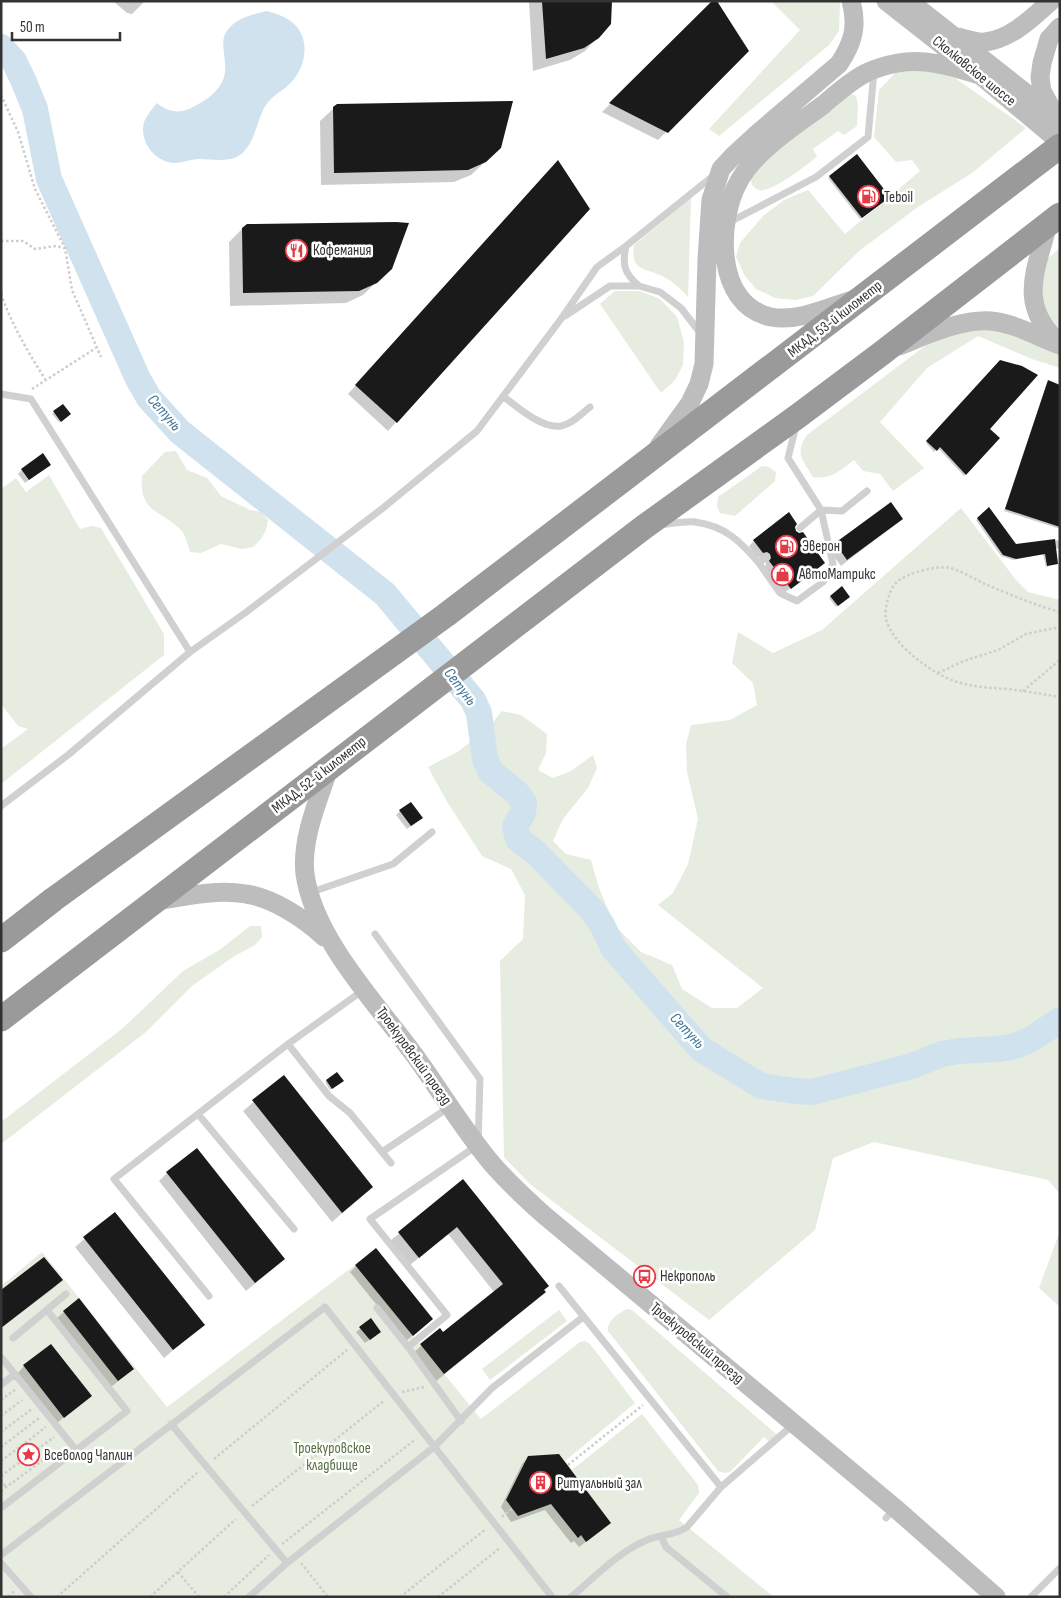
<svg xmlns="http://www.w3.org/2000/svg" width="1061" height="1598" font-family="'Sofia Sans Condensed',sans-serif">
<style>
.green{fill:#e6ecdf}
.water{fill:#cfe2ee}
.shadow{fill:#0003}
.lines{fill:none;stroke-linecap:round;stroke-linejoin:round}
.river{stroke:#cfe2ee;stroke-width:26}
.building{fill:#1a1a1a}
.path{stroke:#cdcdcd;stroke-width:2.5;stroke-dasharray:2.5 2.5;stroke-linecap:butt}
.lane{stroke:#d0d0d0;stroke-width:7}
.secondary{stroke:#bdbdbd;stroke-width:19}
.highway{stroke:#9a9a9a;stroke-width:25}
.labels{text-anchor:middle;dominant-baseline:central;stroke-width:5;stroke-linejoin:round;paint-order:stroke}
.street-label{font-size:15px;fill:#333;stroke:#fff}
.poi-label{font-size:15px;fill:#333;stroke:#fff;text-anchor:start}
.park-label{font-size:15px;fill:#56703f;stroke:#fff}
.water-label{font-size:16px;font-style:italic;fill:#3f7597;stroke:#fff}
</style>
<rect width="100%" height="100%" fill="#fff"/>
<path class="green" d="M771,1H840L839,31L829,45L719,136L709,129L800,30Z
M933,70L955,78L1026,128L972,173L918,207L859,251L813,296L796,300L775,298L756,289L745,276L736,257L740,243L763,216L784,200L808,190L845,234L920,171L912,160L896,162L874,137L879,90L897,71Z
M849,93L856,96L858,105L857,126L844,135L838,131L813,149L817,157C806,165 771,194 758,190C756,189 754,187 752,185L750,176L759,163Z
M691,198L688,297C681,289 674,282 664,277C646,267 630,273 634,245Z
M1060,248V337L1044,323L1035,278L1046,260Z
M615,291H640L660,299L677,317L684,342L683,365L675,380L661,393L600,304Z
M988,329L1021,337L1060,354V368L1032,359L978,336L927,368L880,422L924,468L893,491L880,474L863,471L854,460C840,470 832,480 813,477C803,460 794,454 807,435L925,346L962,330Z
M176,451L187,470L207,478L221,496L250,510L261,512L268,520L266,530L261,539L253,547L242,549L221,544L201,553L190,552C188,546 186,535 181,530C160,509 139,513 142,476L165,452Z
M762,466L769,467L776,472L775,481L735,516L720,513L717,506L718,497Z
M49,475L80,529L91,526L101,528L164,634V655L1,784V749L28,729L18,726L1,704V489L16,478L26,492Z
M961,508L1016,580L1028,592L1060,600V1194L1048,1180L874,1142L833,1158L815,1230L709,1320L530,1184L504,1157L500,961L523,939L525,895L511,869L482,856L446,800L428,767L459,751L489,727L502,711L521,715L547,734L546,753L538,770L553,778L571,771L593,755L597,768L588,788L563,819L553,841L566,854L591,860L599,888L615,926L641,952L672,965L682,989L712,1008H737L763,988L658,905L673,893L688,864L698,819L687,772L686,744L691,725L730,720L757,705L753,683L732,663L738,632L773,653L822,630Z
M250,926H261L262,937L255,945L233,957L192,986L146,1032L1,1144V1122L123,1028L183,971L221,949Z
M1060,1231V1307L1039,1288Z
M42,1252L167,1407L355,1265L481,1419L580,1342L585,1341L590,1344L635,1403L565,1461L572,1470L642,1414L698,1485L699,1493L679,1520L774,1597H1V1286Z
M628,1309L632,1310L775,1433C779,1438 778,1442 774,1446L764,1437L730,1472L725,1473L718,1471L608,1331C607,1321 619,1312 628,1309Z
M559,1310L567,1321L490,1380L482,1369Z"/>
<path class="water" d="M267,11C277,14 287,17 294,24C310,39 306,64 294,79C286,90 273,94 266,105C256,120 255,148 237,157C226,162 211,159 199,159C191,159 182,163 173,163C154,161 139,141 144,122C147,115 153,108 157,103C166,111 178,114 189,109C207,101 228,87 225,64C225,55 221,43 225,34C234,18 251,15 267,11Z"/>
<path class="shadow" d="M113,1H145L132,14L127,13Z
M529,1H611L598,37L585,51L570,60L533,71Z
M714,1L747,51L658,140L602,112Z
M334,108L486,161L471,175L454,182L321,185L320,121Z
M856,156L887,198L860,219L828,178Z
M549,170L396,422L388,431L348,394Z
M242,229L391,268L363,295L346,303L230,306L229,242Z
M1001,361L988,429L998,438L964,476L938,448L934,452L926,443Z
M1047,383L1060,387V529L1004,511Z
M54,412L68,415L59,422L52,414Z
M45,468L25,483L18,474L22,470Z
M890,504L902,519L841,566L829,550Z
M989,509L1015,545L1060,540V549L1055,548L1057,563L1046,567L1043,554L1013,560L1001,556L976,520Z
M794,526L795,532L817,568L784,593L765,567L766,565L765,560L761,557L757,558L749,546L754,541Z
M842,588L848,597L836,607L829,598Z
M400,811L417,822L407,829L396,815Z
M337,1074L341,1082L330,1090L325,1082Z
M283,1077L372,1187L332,1222L243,1111Z
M167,1173L275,1267L246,1291L159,1181Z
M463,1181L543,1290L536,1300L435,1382L412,1354L440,1329L443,1333L494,1292L448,1234L410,1265L390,1241Z
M115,1213L203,1325L164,1358L75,1247Z
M356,1266L432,1319L406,1341L350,1272Z
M61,1280L55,1287L1,1328V1291Z
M64,1312L126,1375L111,1387L57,1318Z
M371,1320L376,1335L365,1343L356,1332Z
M24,1366L90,1396L57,1423L18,1373Z
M528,1457L603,1529L579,1547L574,1541L571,1543L545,1510L511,1522L501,1507L522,1464Z"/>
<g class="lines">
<path class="river" d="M1,47L14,61L24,82L35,109L49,179L138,379L149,398L180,432L385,594L473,700L479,713L485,759L491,772L517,793L524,803L523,813L515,826L518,839L537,854L592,910L602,925L614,949L701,1049L761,1086L795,1091L812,1092L912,1066L942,1054L959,1051L999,1049L1015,1046L1030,1040L1060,1020"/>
</g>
<path class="building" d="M542,1H612L611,24L599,38L584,48L546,59Z
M712,1H717L749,51L668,133L609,103Z
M513,101L501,148L486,162L468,170L334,173L333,107L337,104Z
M857,154L890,197L862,218L829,176Z
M558,160L590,209L397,423L355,385Z
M396,222L409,223L392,269L377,283L359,291L243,293L242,228L247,224Z
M1000,360L1022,366L1038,375L990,429L1000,438L966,475L940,447L937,451L926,441Z
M1048,380L1060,385V527L1005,509Z
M63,404L71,414L61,422L53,411Z
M43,453L51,465L29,480L21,469Z
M891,502L903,519L847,560L835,543Z
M989,507L1016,544L1055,539L1058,564L1047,566L1045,554L1016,559L1003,555L977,518Z
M789,512L797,524L795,527L796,531L799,533L803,532L825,563L791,589L769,561L771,558L770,554L767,552L763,553L753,540Z
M842,586L850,597L838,606L830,596Z
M411,802L423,818L411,826L399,810Z
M337,1072L344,1081L332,1089L326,1080Z
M284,1075L373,1187L342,1213L252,1100Z
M197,1148L285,1259L255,1283L166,1172Z
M463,1179L549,1286L544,1290L546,1292L444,1374L420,1344L440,1328L443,1332L503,1284L457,1227L419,1258L398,1232Z
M115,1212L205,1325L173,1350L83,1237Z
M376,1248L433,1319L413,1336L355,1265Z
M44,1257L63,1280L1,1328V1290Z
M79,1298L134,1369L118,1381L63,1311Z
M371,1318L381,1332L370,1340L359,1327Z
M51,1344L92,1396L64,1418L23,1365Z
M559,1454L611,1523L586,1542L581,1535L578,1538L551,1504L518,1516L506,1500L528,1456Z"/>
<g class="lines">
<path class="path" d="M1,95L18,132L35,189L65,248L72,290L101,357
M1,241H23L35,249L56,246L64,248
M1,294C12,325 28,352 45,379
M32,389L96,348
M1060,612C1034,605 1009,594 985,584C974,579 962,571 950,568C936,565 906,573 896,583C889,590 884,609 886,619C891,638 912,657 928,667C954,686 977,687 1007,689C1025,691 1042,694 1060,697
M938,673L964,661L998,650L1026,634L1060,627
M1023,691L1060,660
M402,1392L424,1387
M1,1400L16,1389
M1,1416L22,1400
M1,1432L32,1409
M1,1447L39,1418
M214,1459L347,1350
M1,1461L46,1427
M568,1465L643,1405
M1,1476L54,1437
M1,1480L6,1487
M1,1491L50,1455
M252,1506L385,1400
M502,1517L513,1508
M282,1544L416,1439
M301,1563L328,1597
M178,1572L199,1597
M9,1597L14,1591
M57,1597L198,1472
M150,1597L236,1519
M224,1597L269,1555
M400,1597L486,1529
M438,1597L500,1548"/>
<path class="lane" d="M728,223L816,177L868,137L874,71
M626,246C622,265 624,273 639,286
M565,316L610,286H639L660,292L681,308L701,334
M1,394L31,399L190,652
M503,396C517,407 542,429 561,426C572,424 581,414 590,407
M796,426L788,458L821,510L800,528
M660,525C671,524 684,521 695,522C725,526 740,541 759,563L766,557
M759,563L780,593L797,601L823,582L833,564L821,510L842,511L867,491
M1,806L68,755L190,652L245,613L383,508L477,431L561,319L597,267L626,246L713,176
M309,893L393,864L432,832
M375,934L480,1079L478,1145L370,1219L447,1315L408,1347L377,1308
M288,1044L329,1096L350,1113L391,1163
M198,1114L294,1229
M382,1152L448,1108
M559,1286L721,1487
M209,1296L114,1179L288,1044L362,991
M13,1338L66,1294
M408,1347L461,1421
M1,1357L76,1450
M1,1385L15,1374
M171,1424L287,1563
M1,1508L127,1411L47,1310
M886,1518L895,1508
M661,1536L666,1547L727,1597
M1,1555L325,1307L552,1597
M1,1563L31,1597
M249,1597L287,1563L434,1447L492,1388L583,1317
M571,1597C595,1577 618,1552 647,1540C660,1534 675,1536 687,1527L721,1487L794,1424
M1031,1597L1060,1568"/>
<path class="secondary" d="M886,1L980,75L1060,142
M909,1L1060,120
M958,37C966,39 976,43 985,42C1011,39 1032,18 1051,1
M1053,111L1042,91L1040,77L1042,63L1049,39L1060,27
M1048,224C1036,271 1017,304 1059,343
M852,300C827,308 798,322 771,317C714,305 717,220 739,181C755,151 796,125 823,105C836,94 850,81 866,73C876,68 887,65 898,63C927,58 953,67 980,75
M899,346C927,335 960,319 991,321C1014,323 1038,337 1060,345
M659,446L690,403L699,384L704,364L707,259L711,200L721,169L734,155L758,133L839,64C853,43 858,26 851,1
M329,768C318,801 301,839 305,874C314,940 380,1007 418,1060C443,1095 465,1132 493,1165C509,1183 526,1199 544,1215L895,1508L996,1597
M157,901C186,896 218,889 246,894C273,898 305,919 324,937"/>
<path class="highway" d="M1,940L54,899L446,615L1060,146
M1,1019L644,527L798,416L882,353L1060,215"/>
</g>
<defs>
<symbol id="fuel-ring" viewBox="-11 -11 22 22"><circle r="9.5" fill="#fff" stroke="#e63946" stroke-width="1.5"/><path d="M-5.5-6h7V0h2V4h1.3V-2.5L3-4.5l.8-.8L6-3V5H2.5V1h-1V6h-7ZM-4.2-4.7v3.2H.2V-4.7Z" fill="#e63946"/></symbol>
<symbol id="restaurant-ring" viewBox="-11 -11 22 22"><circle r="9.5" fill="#fff" stroke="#e63946" stroke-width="1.5"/><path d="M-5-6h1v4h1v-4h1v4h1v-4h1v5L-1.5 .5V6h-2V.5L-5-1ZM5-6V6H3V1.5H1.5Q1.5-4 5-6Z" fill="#e63946"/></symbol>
<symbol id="shop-ring" viewBox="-11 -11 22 22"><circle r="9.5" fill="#fff" stroke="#e63946" stroke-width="1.5"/><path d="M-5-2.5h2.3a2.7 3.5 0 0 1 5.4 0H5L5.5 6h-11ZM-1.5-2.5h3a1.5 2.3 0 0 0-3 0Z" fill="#e63946"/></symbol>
<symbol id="bus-ring" viewBox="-11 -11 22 22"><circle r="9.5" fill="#fff" stroke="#e63946" stroke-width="1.5"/><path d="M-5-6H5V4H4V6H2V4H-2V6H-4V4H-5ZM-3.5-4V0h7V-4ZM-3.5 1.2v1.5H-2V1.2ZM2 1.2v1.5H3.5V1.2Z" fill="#e63946"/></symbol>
<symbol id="sight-ring" viewBox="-11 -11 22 22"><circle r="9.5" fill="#fff" stroke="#e63946" stroke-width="1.5"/><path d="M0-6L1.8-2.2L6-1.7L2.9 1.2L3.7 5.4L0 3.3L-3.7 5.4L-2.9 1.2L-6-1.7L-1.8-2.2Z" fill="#e63946"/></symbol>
<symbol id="building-ring" viewBox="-11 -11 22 22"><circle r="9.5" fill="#fff" stroke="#e63946" stroke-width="1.5"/><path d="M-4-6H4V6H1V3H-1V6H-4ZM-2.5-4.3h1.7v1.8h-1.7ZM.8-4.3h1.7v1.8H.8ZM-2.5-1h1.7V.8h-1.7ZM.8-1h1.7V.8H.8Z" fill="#e63946"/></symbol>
</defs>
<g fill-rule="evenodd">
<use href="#fuel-ring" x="856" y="184" width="25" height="25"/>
<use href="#restaurant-ring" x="284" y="238" width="25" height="25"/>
<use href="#fuel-ring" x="774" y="534" width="25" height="25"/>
<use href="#shop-ring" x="770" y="562" width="25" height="25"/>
<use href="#bus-ring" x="632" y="1264" width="25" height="25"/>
<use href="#sight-ring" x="16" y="1442" width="25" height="25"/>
<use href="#building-ring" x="528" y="1470" width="25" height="25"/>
</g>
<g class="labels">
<g class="street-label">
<text transform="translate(974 71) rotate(39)">Сколковское шоссе</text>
<text transform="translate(835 319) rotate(-38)">МКАД, 53-й километр</text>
<text transform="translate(319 775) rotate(-38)">МКАД, 52-й километр</text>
<text transform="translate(414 1056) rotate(54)">Троекуровский проезд</text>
<text transform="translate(697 1343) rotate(40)">Троекуровский проезд</text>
</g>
<g class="poi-label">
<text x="884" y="197">Teboil</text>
<text x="313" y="250">Кофемания</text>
<text x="802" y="546">Эверон</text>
<text x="799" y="574">АвтоМатрикс</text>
<text x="660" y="1276">Некрополь</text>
<text x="44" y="1455">Всеволод Чаплин</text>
<text x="557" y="1483">Ритуальный зал</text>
</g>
<g class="park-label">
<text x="332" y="1448">Троекуровское<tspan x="332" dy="17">кладбище</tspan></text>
</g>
<g class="water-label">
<text transform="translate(164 413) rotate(49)">Сетунь</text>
<text transform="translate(460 687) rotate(53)">Сетунь</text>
<text transform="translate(687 1031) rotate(47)">Сетунь</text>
</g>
</g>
<rect width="1061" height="1598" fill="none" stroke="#333333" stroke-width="5"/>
<path d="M12 32v8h108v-8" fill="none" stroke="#333333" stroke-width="2.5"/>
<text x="20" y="32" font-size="15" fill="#333333" stroke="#ffffff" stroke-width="4" paint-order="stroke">50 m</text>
</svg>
